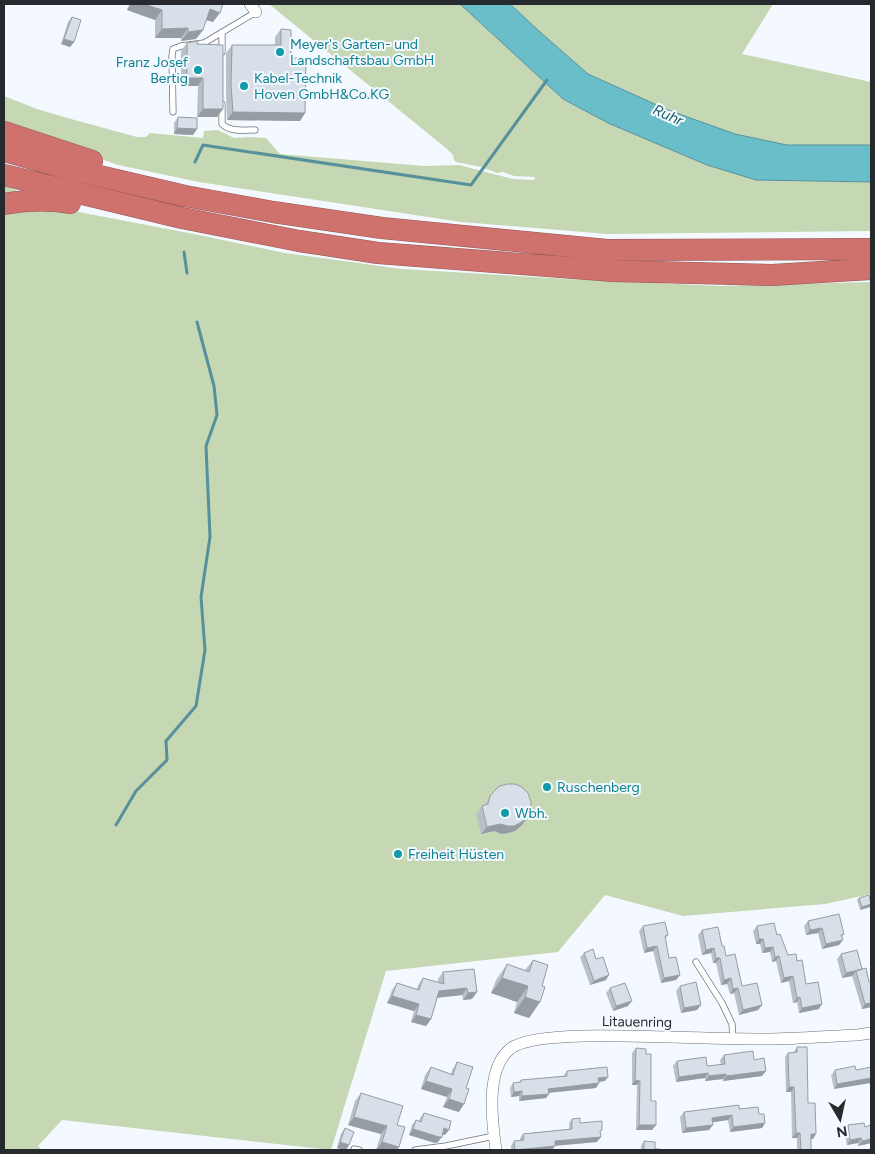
<svg xmlns="http://www.w3.org/2000/svg" width="875" height="1154" font-family="Figtree,sans-serif">
<style>
.green{fill:#c5d8b3}
.water{fill:#6abeca;stroke:#56919b}
.lines{fill:none;stroke-linecap:round;stroke-linejoin:round}
.stream{stroke:#56919b;stroke-width:3}
.service-casing{stroke:#6a7179;stroke-width:7}
.minor-casing{stroke:#6a7179;stroke-width:12}
.motorway-casing{stroke:#945857;stroke-width:22}
.service{stroke:#fff;stroke-width:5.5}
.minor{stroke:#fff;stroke-width:11}
.motorway{stroke:#cf726d;stroke-width:21}
.wall{fill:#b9c1c8}
.shaded-wall{fill:#969da2}
.building{fill:#d7e0e8;stroke:#969da2}
.culture-dot{fill:#0f9aa8;stroke:#f4f9ff;stroke-width:2}
.labels{text-anchor:middle;dominant-baseline:central;stroke-width:4;stroke-linejoin:round;paint-order:stroke}
.culture-label{font-size:14px;fill:#0d838f;stroke:#f4f9ff;text-anchor:start}
.street-label{font-size:14px;fill:#26292d;stroke:#f4f9ff}
.water-label{font-size:15px;font-style:italic;fill:#1d626b;stroke:#f4f9ff}
</style>
<rect width="100%" height="100%" fill="#f4f9ff"/>
<path class="green" d="M269,4H460L563,99L608,123L707,165L756,180L871,182V231L607,234L461,222L199,182L118,165L4,124V96L37,109L71,119L137,137H146L150,133L203,138L204,131L218,130L234,138L250,137L266,138L280,154L425,166L459,165L513,179L534,180L535,177L514,176L503,172L497,173L481,167L456,162L454,160L453,155L447,149Z
M510,4H773L742,54L871,82V145H787L735,134L668,110L588,74L539,31Z
M4,186L16,190L21,207L63,209L199,235L285,253L402,269L566,279L721,286L871,282V894L825,904L683,916L605,895L558,952L386,971L331,1150L62,1120L38,1146L42,1150H4Z"/>
<path class="water" d="M460,4H510L539,31L588,74L668,110L735,134L787,145H871V182L756,180L707,165L608,123L563,99Z"/>
<g class="lines">
<path class="stream" d="M195,162L203,145L471,185L547,80
M184,252L187,273
M116,825L136,791L167,760L166,741L196,706L205,650L201,597L210,537L206,446L217,415L214,386L197,322"/>
<defs>
<path id="service" d="M222,52V32
M222,104V124C230,132 245,130 255,130
M173,112L172,56L173,49L181,46L204,43L256,12
M696,962L722,1003L732,1024L733,1038
M354,1149L359,1150
M415,1150L446,1146L494,1136"/>
<path id="minor" d="M250,4L256,12
M496,1150C492,1122 485,1069 510,1049C532,1030 639,1037 671,1037C704,1038 737,1039 770,1039C799,1039 828,1036 857,1035L871,1033"/>
<path id="motorway" d="M4,132L92,161
M4,151L65,168L185,196L273,212L382,228L607,250L871,249
M4,175L182,218L299,241L378,253L613,271L772,275L871,269
M4,204C26,200 48,199 70,203"/>
</defs>
<use href="#service" class="service-casing"/>
<use href="#minor" class="minor-casing"/>
<use href="#motorway" class="motorway-casing"/>
<use href="#service" class="service"/>
<use href="#minor" class="minor"/>
<use href="#motorway" class="motorway"/>
</g>
<path class="wall" d="M125,4H223L213,22L206,20L203,30L196,39L181,41V38H155V20L127,10L129,5Z
M72,17L74,42L70,47L61,44L68,22Z
M281,29L291,58L305,113L300,121L227,120L226,93V53L232,45H275V37Z
M187,43L197,44L223,109L217,117H197L198,86H181V51Z
M178,117L197,129L193,135L174,134V123Z
M490,796L522,825L515,831L508,833L502,834L494,831L481,834L476,814L482,806L485,805Z
M859,898L870,907L860,910L857,900Z
M808,921L844,934L842,937L839,945L822,949L818,933L806,935L804,926Z
M643,926L668,935L665,939L669,958L680,975L676,980L661,983L653,951L644,953L639,931Z
M757,926L777,935L788,955L797,961L806,984L819,1009L799,1013L797,1002L793,1003L789,981L781,983L776,961L772,962L770,952L762,953L760,944H756L753,931Z
M702,930L722,946L726,956L742,986L762,1005L758,1010L739,1015L734,993L730,994L727,984L721,985L716,963H713L711,953L702,955L698,935Z
M857,950L871,1007L862,1009L852,976L842,978L837,959L841,954Z
M584,953L596,959L606,980L590,985L580,957Z
M533,960L542,986L540,1002L529,1018L514,1013L517,1002L491,993L496,980L507,964L525,970Z
M443,972L477,992L472,999L463,1000L462,995L437,998L431,1019L426,1026L411,1022L414,1011L387,1003L392,990L397,983L417,989L418,985L423,978L438,982V979Z
M680,986L697,1010L681,1013L676,991Z
M610,988L628,1006L613,1011L606,993Z
M797,1047L808,1103L813,1139H811V1150H797V1138H792L791,1092H786L785,1057L788,1053L794,1052Z
M636,1048L646,1054L651,1101L656,1125L652,1130H636L637,1085H632V1053Z
M724,1055L754,1060L766,1071L762,1076L723,1081V1079L705,1081V1078L676,1082L673,1066L677,1061L707,1066L721,1065L720,1060Z
M457,1062L459,1112L443,1107L447,1097L421,1089L425,1075L431,1067L451,1074L452,1070Z
M835,1070H856L834,1089L831,1075Z
M567,1071L605,1081L599,1082V1083L596,1088L549,1093L546,1098L519,1101V1096L511,1097L510,1088L513,1083L519,1082L521,1080L563,1076Z
M361,1093L397,1125V1150H376L381,1134L348,1125L355,1101Z
M739,1109L759,1114L765,1123L762,1128L730,1132L728,1120L712,1122L709,1130L682,1133L680,1117L684,1112Z
M424,1113L445,1135L442,1134L438,1142L435,1143L409,1135L412,1125L416,1120L419,1121L420,1118Z
M572,1119L600,1133L597,1142L555,1146L552,1150H511V1146L514,1141H520V1138L523,1134L569,1129V1123Z
M848,1125L865,1127L871,1143L858,1146V1143L847,1145L844,1130Z
M345,1128L346,1150L337,1148L341,1134Z
M644,1141L655,1149L660,1150H641V1146Z"/>
<path class="shaded-wall" d="M131,4H144L162,10L155,20L127,10Z
M210,9L220,13L213,22L203,19Z
M188,28L181,38H155L162,29Z
M203,30L196,39L181,41L188,32Z
M64,39L74,42L70,47L61,44Z
M187,78H203L198,86H181Z
M203,109H223L217,117H197Z
M233,112L305,113L300,121L227,120Z
M177,128L197,129L193,135L174,134Z
M527,818L522,825L515,831L508,833L502,834L494,831L481,834L487,827Z
M871,904L870,907L860,910L862,907Z
M822,928L818,933L806,935L810,930Z
M759,939H763L760,944H756Z
M843,940L839,945L822,949L826,944Z
M657,946L653,951L644,953L647,948Z
M773,947L770,952L762,953L765,948Z
M714,948L711,953L702,955L706,950Z
M779,956L776,961L772,962L775,957Z
M716,958H720L716,963H713Z
M856,971L852,976L842,978L846,973Z
M609,975L606,980L590,985L594,981Z
M680,975L676,980L661,983L664,978Z
M793,976L789,981L781,983L784,978Z
M502,978L528,986L517,1002L491,993Z
M731,978L727,984L721,985L724,980Z
M467,988L462,995L434,998L439,991Z
M738,988L734,993L730,994L733,989Z
M477,992L472,999L463,1000L468,993Z
M392,996L419,1004L414,1011L387,1003Z
M525,997L540,1002L529,1018L514,1013Z
M800,997L797,1002L793,1003L797,998Z
M632,1001L628,1006L613,1011L616,1006Z
M871,1003V1007L862,1009L865,1004Z
M822,1004L819,1009L799,1013L802,1008Z
M701,1005L697,1010L681,1013L684,1008Z
M762,1005L758,1010L739,1015L743,1010Z
M416,1015L431,1019L426,1026L411,1022Z
M766,1071L762,1076L723,1081L726,1076Z
M708,1073L705,1078L676,1082L679,1077Z
M726,1074L723,1079L705,1081L709,1076Z
M608,1077L605,1081L595,1082L598,1078Z
M871,1078V1083L834,1089L837,1084Z
M635,1080L640,1081L637,1085H632Z
M426,1081L452,1089L447,1097L421,1089Z
M599,1083L596,1088L545,1093L548,1089Z
M789,1087H794L791,1092H786Z
M522,1091L519,1096L511,1097L514,1092Z
M549,1094L546,1098L519,1101L522,1096Z
M449,1099L464,1104L459,1112L443,1107Z
M732,1115L728,1120L708,1123L712,1118Z
M354,1117L387,1126L381,1134L348,1125Z
M765,1123L762,1128L730,1132L733,1127Z
M639,1125H656L652,1130H636Z
M713,1125L709,1130L682,1133L686,1128Z
M444,1128L449,1130L445,1135L440,1134Z
M413,1129L442,1137L438,1142L435,1143L409,1135Z
M796,1133H800L797,1138H792Z
M811,1134H816L813,1139H807Z
M601,1137L597,1142L551,1146L555,1141Z
M861,1138L858,1143L847,1145L850,1140Z
M871,1139V1143L858,1146L862,1141Z
M340,1142L349,1145L346,1150L337,1148Z
M382,1142L399,1147L397,1150H376Z
M555,1146L552,1150H516Z"/>
<path class="building" d="M144,4H223L220,13L210,9L203,30L188,32V28L162,29V10Z
M72,17L81,20L74,42L64,39Z
M281,29L291,30V58H306L305,113L233,112L231,85L232,45H281Z
M198,41L197,44L223,45V109H203V78H187V43Z
M178,117L197,118V129L177,128Z
M507,784H515L522,787L528,793L531,802V810L527,818L520,823L514,826H508L500,824L487,827L482,806L488,804L490,796L496,789L500,786Z
M869,895L871,904L862,907L859,898Z
M839,914L844,934L841,935L843,940L826,944L822,928L810,930L808,921Z
M665,922L668,935L665,936L669,958L676,957L680,975L664,978L657,946L647,948L643,926Z
M774,923L777,935L780,934L788,955L796,954L797,961L802,960L806,984L818,982L822,1004L802,1008L800,997L797,998L793,976L784,978L779,956L775,957L773,947L765,948L763,939H759L757,926Z
M718,927L722,946H724L726,956L735,954L742,986L757,983L762,1005L743,1010L738,988L733,989L731,978L724,980L720,958H716L714,948L706,950L702,930Z
M593,949L596,959L603,957L609,975L594,981L584,953Z
M857,950L862,969L846,973L841,954Z
M533,960L548,965L542,986L545,987L540,1002L525,997L528,986L502,978L507,964L529,972Z
M866,968L869,982H871V1003L865,1004L856,971Z
M474,969L477,992L468,993L467,988L439,991L431,1019L416,1015L419,1004L392,996L397,983L419,990L423,978L444,984L443,972Z
M696,982L701,1005L684,1008L680,986Z
M625,983L632,1001L616,1006L610,988Z
M797,1047H807L808,1103H815L816,1134H811V1150H801L800,1133H796L794,1087H789L788,1053L797,1052Z
M636,1048L646,1049V1054H651V1101H656V1125H639L640,1081L635,1080Z
M753,1051L754,1060L764,1058L766,1071L726,1076V1074L709,1076L708,1073L679,1077L677,1061L706,1057L707,1066L725,1064L724,1055Z
M457,1062L473,1067L466,1088L469,1089L464,1104L449,1099L452,1089L426,1081L431,1067L453,1075Z
M855,1066L856,1070L871,1067V1078L837,1084L835,1070Z
M607,1067L608,1077L598,1078L599,1083L548,1089L549,1094L522,1096V1091L514,1092L513,1083L521,1082V1080L567,1076V1071Z
M361,1093L403,1106L397,1125L405,1127L399,1147L382,1142L387,1126L354,1117Z
M739,1105V1109L758,1107L759,1114H764L765,1123L733,1127L732,1115L712,1118L713,1125L686,1128L684,1112Z
M424,1113L451,1121L449,1130L444,1128L442,1137H439L413,1129L416,1120L421,1122Z
M580,1118V1123L602,1121V1130L600,1131L601,1137L555,1141V1146L515,1150L514,1141L524,1140L523,1134L572,1129V1119Z
M864,1123L865,1127L871,1125V1139L862,1141L861,1138L850,1140L848,1125Z
M345,1128L354,1132L349,1145L340,1142Z
M644,1141L655,1142V1149H660V1150H644Z"/>
<g class="culture-dot">
<circle cx="280" cy="52" r="5"/>
<circle cx="198" cy="70" r="5"/>
<circle cx="244" cy="86" r="5"/>
<circle cx="547" cy="787" r="5"/>
<circle cx="505" cy="813" r="5"/>
<circle cx="398" cy="854" r="5"/>
</g>
<g class="labels">
<g class="culture-label">
<text x="290" y="44">Meyer's Garten- und<tspan x="290" dy="16">Landschaftsbau GmbH</tspan></text>
<text x="188" y="62" text-anchor="end">Franz Josef<tspan x="188" dy="16">Bertig</tspan></text>
<text x="254" y="78">Kabel-Technik<tspan x="254" dy="16">Hoven GmbH&amp;Co.KG</tspan></text>
<text x="557" y="787">Ruschenberg</text>
<text x="515" y="813">Wbh.</text>
<text x="408" y="854">Freiheit Hüsten</text>
</g>
<g class="street-label">
<text transform="translate(637 1022) rotate(1)">Litauenring</text>
</g>
<g class="water-label">
<text transform="translate(668 115) rotate(24)">Ruhr</text>
</g>
</g>
<rect width="875" height="1154" fill="none" stroke="#26292d" stroke-width="10"/>
<g transform="translate(840 1119) rotate(171)" stroke="#f4f9ff" stroke-width="4" paint-order="stroke">
<path d="M0-4L9 19L0 12L-9 19Z" fill="#26292d"/>
<text y="-8" font-size="14" font-weight="bold" text-anchor="middle" fill="#26292d">N</text>
</g>
</svg>
